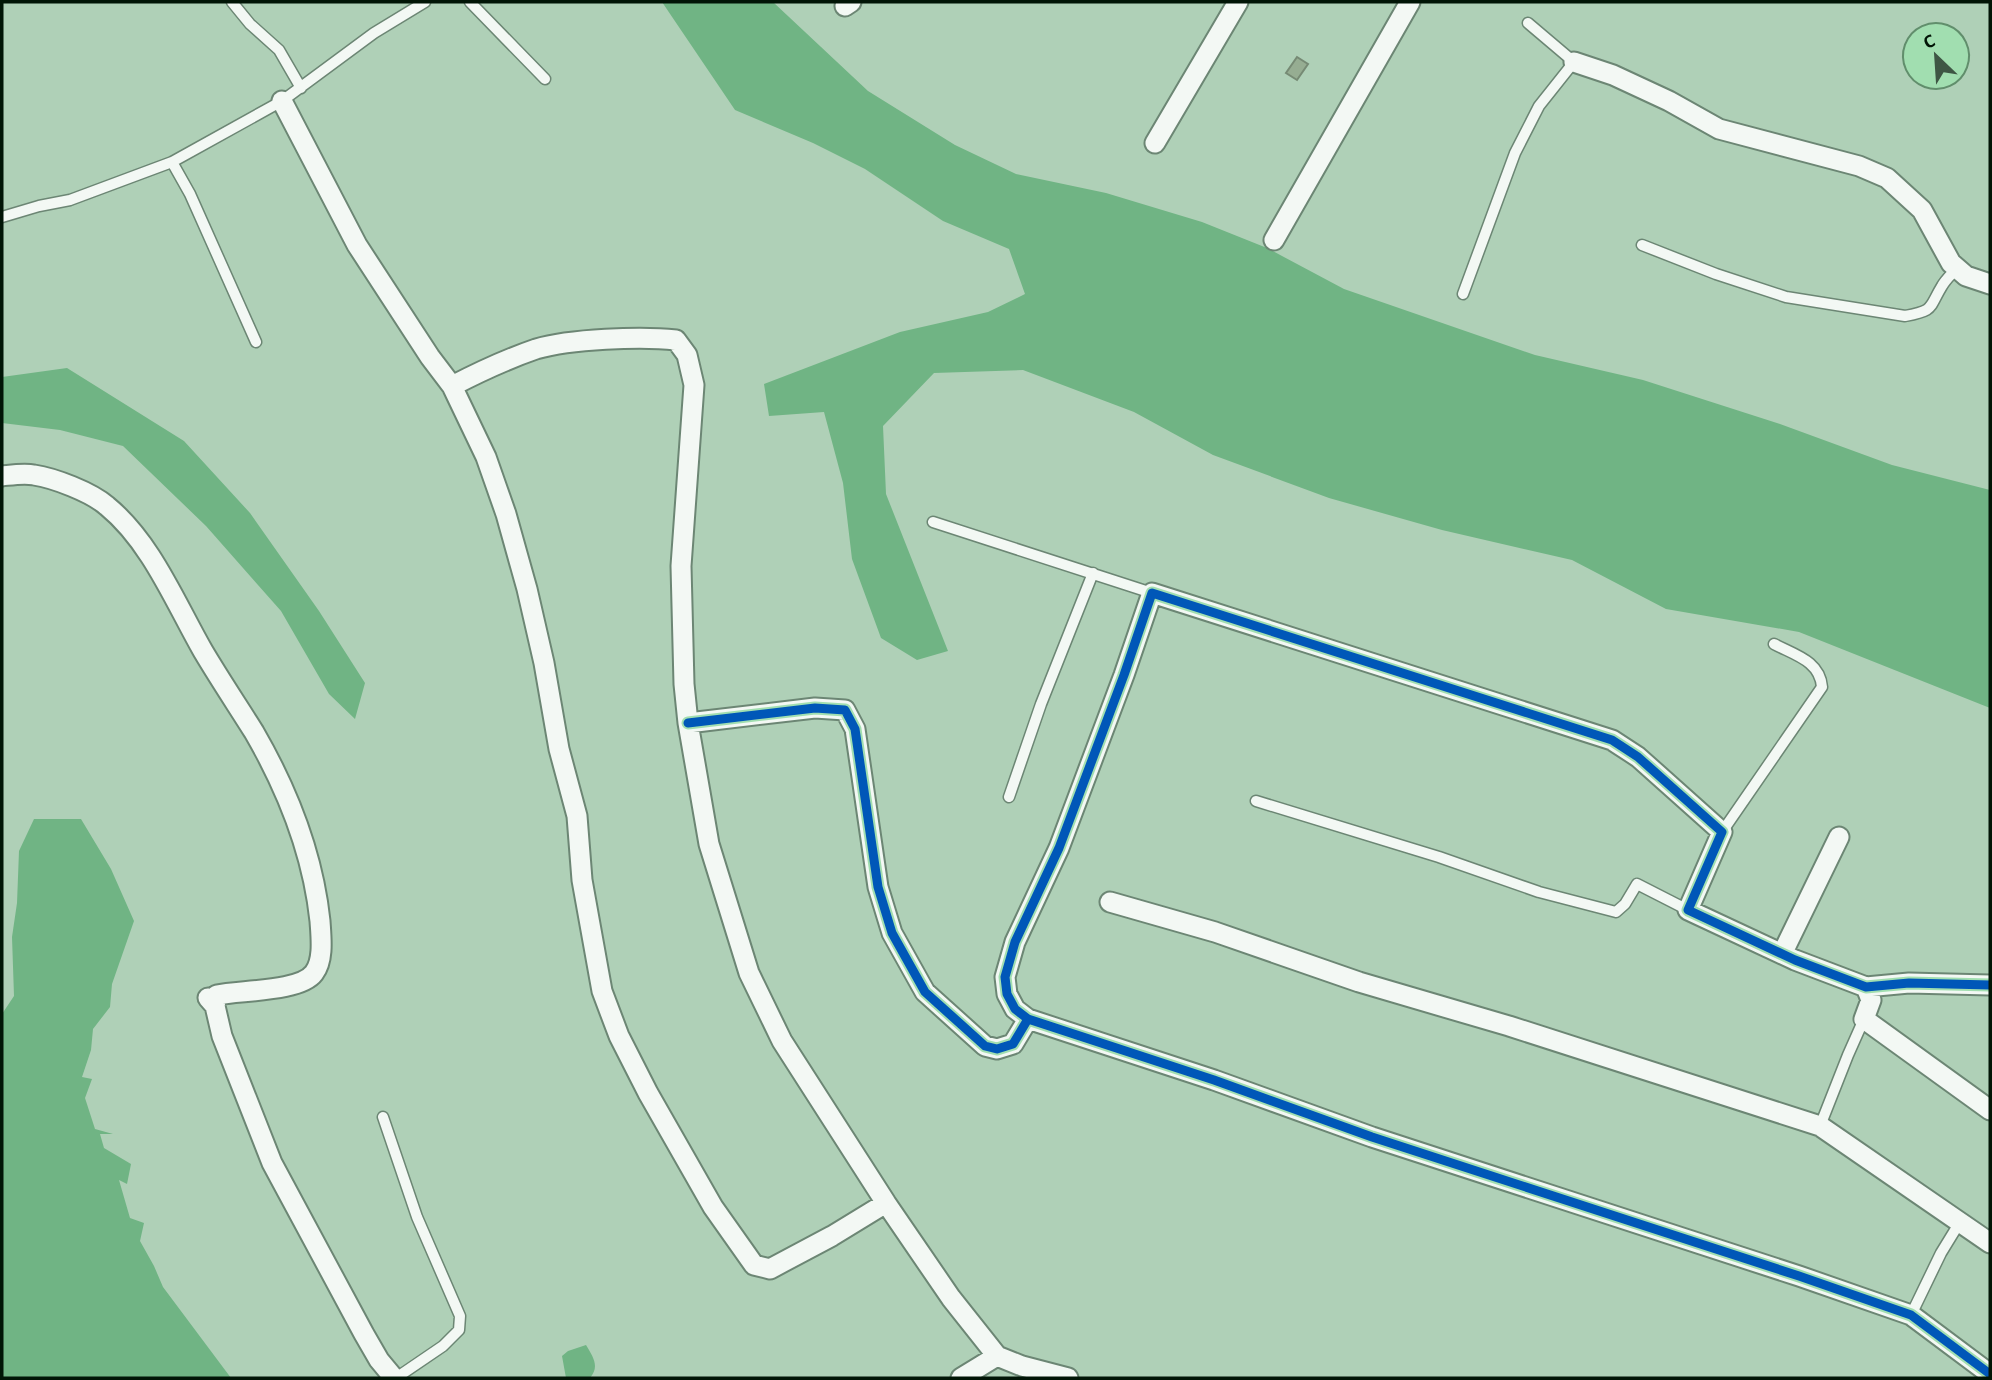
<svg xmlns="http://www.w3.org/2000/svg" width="1992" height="1380" font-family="'Alegreya Sans',sans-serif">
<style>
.water{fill:#70b484}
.building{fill:#96ad92;stroke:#768a74;stroke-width:2}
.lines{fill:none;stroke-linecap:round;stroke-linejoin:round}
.lane-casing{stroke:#6c8674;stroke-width:13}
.street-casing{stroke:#6c8674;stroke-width:23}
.lane{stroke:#f3f8f4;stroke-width:10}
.street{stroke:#f3f8f4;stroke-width:19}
.cycleway-casing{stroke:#a1deb0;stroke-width:13}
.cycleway{stroke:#0057b8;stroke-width:9}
</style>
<rect width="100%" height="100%" fill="#afd0b7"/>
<path class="water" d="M662,2H773L868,91L955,145L1016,174L1106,193L1202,222L1267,248L1344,289L1535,355L1643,380L1780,424L1892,465L1990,490V708L1799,632L1666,609L1572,560L1442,530L1329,498L1213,455L1134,412L1023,370L934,373L883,426L886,494L948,651L917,660L881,638L852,559L843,483L824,412L769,416L764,384L900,332L988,312L1025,294L1009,249L943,221L865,169L813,143L735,110Z
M67,368L184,441L250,513L319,611L365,683L355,719L329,694L281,611L206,526L123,446L60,430L2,423V377Z
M34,819H81L111,869L134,921L112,984L110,1007L93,1029L91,1050L82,1077L92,1079L85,1098L95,1129L113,1134H100L104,1148L131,1164L127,1184L119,1180L130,1218L144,1223L140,1241L154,1266L163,1287L231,1378H2V1014L14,996L12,937L17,903L19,851Z
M586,1345C593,1357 600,1366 590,1378H566L562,1356L568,1351Z"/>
<path class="building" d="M1297,57L1308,64L1297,80L1286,73Z"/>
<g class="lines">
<defs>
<path id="lane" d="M232,2L250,24L279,50L301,88
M470,2L545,79
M172,162L190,194L256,342
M2,217L39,206L70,200L172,162L282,101L374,33L425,2
M1642,245L1716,274L1786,297L1905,316C1935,310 1928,309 1942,286C1946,279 1952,274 1957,268
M1463,294L1515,153L1539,106L1574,62L1528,23
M933,522L1152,593
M1009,797L1041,704L1093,573
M1256,801L1439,857L1539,892L1616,912L1625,904L1637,884L1688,910
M1722,832L1822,687C1820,661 1795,655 1774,644
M383,1117L417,1217L460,1316L459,1330L443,1346L396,1378
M1820,1126L1848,1055L1864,1019
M1911,1315L1941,1253L1960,1222"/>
<path id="street" d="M845,6L851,2
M1574,62L1613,75L1669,101L1719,129L1859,166L1887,178L1922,210L1951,263L1966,276L1990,284
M282,101L357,245L430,357L452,386L486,457L506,514L527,589L544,663L559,749L577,816L582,880L602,991L619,1036L648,1093L713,1207L754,1265L770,1269L832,1236L886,1203
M1155,143L1238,2
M1274,240L1410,2
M452,386C479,372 507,359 536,349C570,339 641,336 676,340L687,355L694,385L681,566L684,684L688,723L709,844L749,973L782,1041L886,1203L951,1298L997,1356L1022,1366L1068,1378
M2,476C12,475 24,473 34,475C54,478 91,492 107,506C151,542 175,602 203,651C219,678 237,705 254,732C287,789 313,855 320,921C321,937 324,960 314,973C300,992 240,990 217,995L215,1006
M688,723L815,708L845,710L855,729L878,887L892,933L925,992L985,1046L997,1049L1013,1044L1028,1019L1214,1080L1372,1137L1799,1276L1911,1315L1990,1374
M1110,902L1215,932L1359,982L1509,1026L1820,1126L1990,1243
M1782,954L1839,837
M1866,987L1871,1000L1864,1019L1990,1110
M208,998L215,1006L222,1036L272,1163L364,1334L379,1360L394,1378
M1028,1019L1015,1009L1007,994L1005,977L1015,942L1059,848L1124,675L1152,593L1612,740L1638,757L1722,832L1688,910L1795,960L1866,987L1909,983L1990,985
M961,1378L997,1356"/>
</defs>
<use href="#lane" class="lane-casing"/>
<use href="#street" class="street-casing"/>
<use href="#lane" class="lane"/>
<use href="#street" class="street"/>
<defs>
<path id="cycleway" d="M688,723L815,708L845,710L855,729L878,887L892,933L925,992L985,1046L997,1049L1013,1044L1028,1019L1214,1080L1372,1137L1799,1276L1911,1315L1990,1374
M1028,1019L1015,1009L1007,994L1005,977L1015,942L1059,848L1124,675L1152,593L1612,740L1638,757L1722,832L1688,910L1795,960L1866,987L1909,983L1990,985"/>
</defs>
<use href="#cycleway" class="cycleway-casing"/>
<use href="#cycleway" class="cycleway"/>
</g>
<rect width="1992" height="1380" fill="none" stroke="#011506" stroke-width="7"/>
<g transform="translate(1936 56) rotate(335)"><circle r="33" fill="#a1deb0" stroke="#618e6c" stroke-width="2"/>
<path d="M0-5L12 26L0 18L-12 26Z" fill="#3e5644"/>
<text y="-10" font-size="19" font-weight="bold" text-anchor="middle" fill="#011506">С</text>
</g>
</svg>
